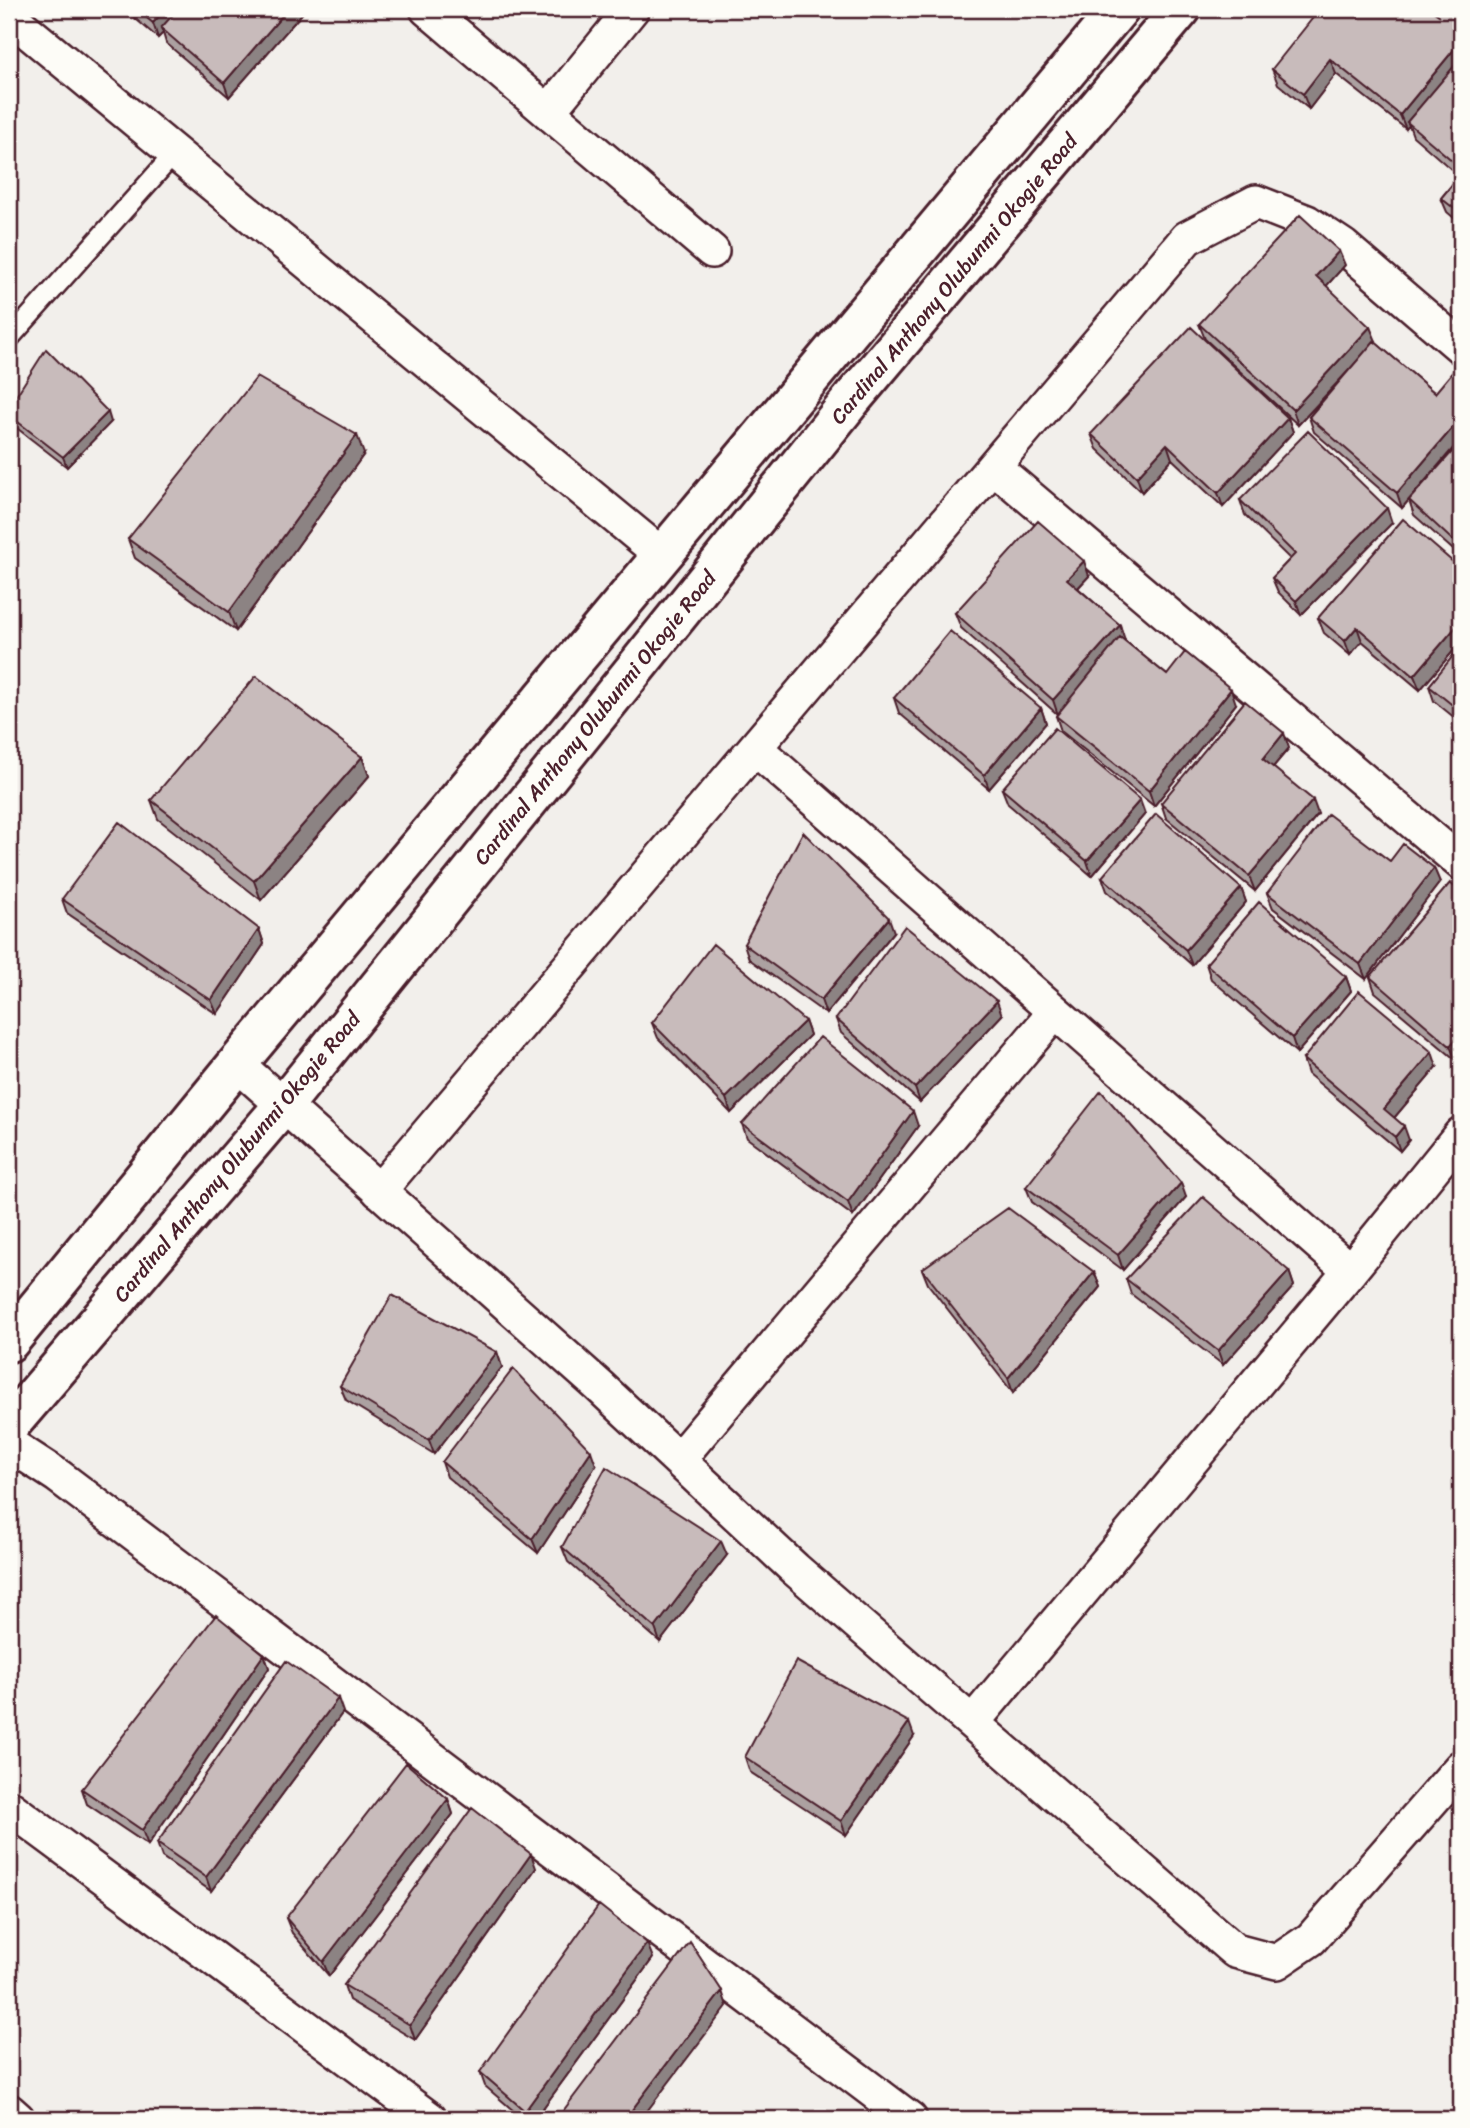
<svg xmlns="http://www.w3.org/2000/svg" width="1470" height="2128" font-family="Sriracha,sans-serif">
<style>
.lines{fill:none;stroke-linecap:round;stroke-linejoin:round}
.lane-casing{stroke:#4a1f2b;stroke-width:23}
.street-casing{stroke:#4a1f2b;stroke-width:38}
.secondary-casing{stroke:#4a1f2b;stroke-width:44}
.lane{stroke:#fdfcf7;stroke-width:18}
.street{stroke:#fdfcf7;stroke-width:33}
.secondary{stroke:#fdfcf7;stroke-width:38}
.wall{fill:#aca1a1;stroke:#4a1f2b;stroke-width:2}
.shaded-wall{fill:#8c8383;stroke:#4a1f2b;stroke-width:2}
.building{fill:#c8bbbb;stroke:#4a1f2b;stroke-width:2}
.labels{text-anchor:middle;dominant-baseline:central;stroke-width:5;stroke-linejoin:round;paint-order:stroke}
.street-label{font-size:21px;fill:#4a1f2b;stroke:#fdfcf7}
</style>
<rect width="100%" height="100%" fill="#f2efeb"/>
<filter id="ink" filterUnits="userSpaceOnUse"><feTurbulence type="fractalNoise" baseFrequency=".0143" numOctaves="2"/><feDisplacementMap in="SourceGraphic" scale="14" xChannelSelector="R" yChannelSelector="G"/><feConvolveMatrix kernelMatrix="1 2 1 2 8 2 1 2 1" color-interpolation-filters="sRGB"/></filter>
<g filter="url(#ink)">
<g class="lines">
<defs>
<path id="lane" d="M9,339L175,153"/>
<path id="street" d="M427,9L712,251
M9,16L663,556
M548,112L632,9
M994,467L1461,863
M755,748L1350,1271
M237,1064L599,1386L795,1569L1235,1951L1277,1962L1311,1939L1461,1767
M379,1191L1187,238L1256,202L1307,222L1343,246L1461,347
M9,1444L58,1476L910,2119
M678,1460L1055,1012
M973,1722L1350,1271L1461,1134
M9,1807L430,2119
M9,2111L18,2119"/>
<path id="secondary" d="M9,1342L237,1064L1119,9
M9,1426L282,1107L852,399L1181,9"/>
</defs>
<use href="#lane" class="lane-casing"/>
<use href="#street" class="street-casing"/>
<use href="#secondary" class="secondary-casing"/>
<use href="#lane" class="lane"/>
<use href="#street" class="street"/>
<use href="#secondary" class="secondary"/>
</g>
<path class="wall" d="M124,9H306L229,97L166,43L163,33L158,38Z
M1461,9V224L1447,212L1441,198L1459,176L1413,136L1409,125L1406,129L1336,74L1309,109L1278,84L1272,69Z
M1345,265L1326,286L1376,341L1375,342L1435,393L1461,375V439L1413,495L1461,442V557L1414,515L1409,500L1402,508L1314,432L1309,417L1350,369L1298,425L1205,339L1199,324Z
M9,407L111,422L67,467L9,422Z
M1288,418L1293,432L1223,507L1172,459L1142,492L1097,449L1091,434Z
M364,454L236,631L135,558L128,539Z
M1240,500L1392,523L1301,615L1278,592L1272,578L1290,559L1245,515Z
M1461,569V642L1420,690L1362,641L1350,655L1324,633L1318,618Z
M1089,576L1078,588L1120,625L1124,640L1167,675L1236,704L1154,806L1061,731L1056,716L1057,714L961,628L955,613Z
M1461,646V723L1434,701L1429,686Z
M894,698L1041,708L1046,723L989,789L899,713Z
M1289,748L1273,767L1318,814L1255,891L1166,818L1161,803Z
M362,757L369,776L261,900L158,819L151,800Z
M1002,789L1145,814L1092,876L1008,804Z
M1390,861L1440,882L1366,979L1273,908L1267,893Z
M1102,877L1241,888L1246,902L1192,965L1107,891Z
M1461,892V1054L1456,1060L1375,992L1370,977Z
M62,899L259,929L264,944L217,1014L67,913Z
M894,932L826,1014L749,959L744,944Z
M1206,964L1346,977L1351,991L1297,1053L1211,979Z
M1002,1015L920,1102L841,1033L836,1019Z
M805,1021L810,1035L731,1113L658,1038L652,1023Z
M1303,1059L1437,1067L1394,1118L1409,1140L1400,1151L1308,1074Z
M742,1124L918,1126L853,1216L747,1138Z
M1026,1187L1186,1197L1123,1270L1032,1202Z
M922,1269L1094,1272L1100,1287L1013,1393L928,1284Z
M1289,1271L1294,1286L1223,1365L1131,1294L1126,1279Z
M497,1352L502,1367L434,1454L346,1400L340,1386Z
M442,1462L596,1465L538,1553L447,1477Z
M562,1547L727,1555L660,1642L568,1562Z
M264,1654L269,1668L148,1845L87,1804L82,1789Z
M343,1712L211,1891L162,1857L157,1843Z
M914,1736L846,1835L750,1772L745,1757Z
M448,1799L453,1814L329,1976L292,1933L286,1918Z
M536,1868L415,2040L349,2000L344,1985Z
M653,1958L535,2119H523L485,2086L480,2072Z"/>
<path class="shaded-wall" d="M165,9H183L161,28L163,33L158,38L153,23Z
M288,9H306L229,97L224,83Z
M1461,41V62L1407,122L1409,125L1406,129L1400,115Z
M1330,59L1336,74L1309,109L1303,94Z
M1339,251L1345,265L1322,291L1316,276Z
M1370,327L1376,341L1298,425L1293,410Z
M108,412L111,422L67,467L63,457Z
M1288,418L1293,432L1223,507L1218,493Z
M1461,418V439L1402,508L1397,493Z
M357,435L364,454L236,631L229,612Z
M1167,444L1172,459L1142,492L1137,477Z
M1387,508L1392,523L1301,615L1296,601Z
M1084,561L1089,576L1073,593L1067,579Z
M1461,621V642L1420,690L1414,676Z
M1120,625L1125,640L1058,715L1053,700Z
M1357,627L1362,641L1350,655L1345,641Z
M1231,689L1236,704L1154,806L1149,791Z
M1041,708L1046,723L989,789L984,775Z
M1284,733L1289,748L1268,773L1263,759Z
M362,757L369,776L261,900L254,881Z
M1140,800L1145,814L1092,876L1087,861Z
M1313,800L1318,814L1255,891L1249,876Z
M1434,868L1440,882L1366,979L1360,964Z
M1241,888L1246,902L1192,965L1186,950Z
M889,918L894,932L826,1014L821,1000Z
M259,929L264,944L217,1014L211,1000Z
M1346,977L1351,991L1297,1053L1292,1038Z
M997,1001L1002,1015L920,1102L915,1088Z
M805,1021L810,1035L731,1113L726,1098Z
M1461,1033V1054L1456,1060L1450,1046Z
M1432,1052L1437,1067L1389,1124L1384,1109Z
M913,1111L918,1126L853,1216L848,1202Z
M1404,1126L1409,1140L1400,1151L1395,1137Z
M1181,1183L1186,1197L1123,1270L1118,1255Z
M1289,1271L1294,1286L1223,1365L1218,1351Z
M1094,1272L1100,1287L1013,1393L1008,1378Z
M497,1352L502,1367L434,1454L429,1440Z
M591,1451L596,1465L538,1553L532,1539Z
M721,1541L727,1555L660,1642L655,1628Z
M264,1654L269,1668L148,1845L142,1830Z
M338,1698L343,1712L211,1891L206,1877Z
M909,1722L914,1736L846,1835L841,1821Z
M448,1799L453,1814L329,1976L323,1962Z
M531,1854L536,1868L415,2040L410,2025Z
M647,1943L653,1958L535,2119H528L525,2111Z
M722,1991L727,2006L641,2119H625Z"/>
<path class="building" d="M136,9H165L153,23Z
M178,9H288L224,83L161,28Z
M1320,9H1430L1440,16L1431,9H1461V41L1400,115L1330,59L1303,94L1272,69Z
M1461,58V168L1407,122Z
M1461,174V214L1441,198Z
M1300,215L1339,251L1316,276L1370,327L1293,410L1199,324Z
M1191,327L1288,418L1218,493L1167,444L1137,477L1091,434Z
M1374,341L1435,393L1455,369L1461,375V418L1397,493L1309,417Z
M46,349L108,412L63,457L9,415V407Z
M257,377L357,435L229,612L128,539Z
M1308,431L1387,508L1296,601L1272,578L1295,554L1240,500Z
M1461,442V548L1409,500Z
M1403,519L1461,569V621L1414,676L1357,627L1345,641L1318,618Z
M1038,521L1084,561L1067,579L1120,625L1053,700L955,613Z
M950,631L1041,708L984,775L894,698Z
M1120,637L1167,675L1185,652L1231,689L1149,791L1056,716Z
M1461,646V712L1429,686Z
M256,676L362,757L254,881L151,800Z
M1245,701L1284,733L1263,759L1313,800L1249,876L1161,803Z
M1055,728L1140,800L1087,861L1002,789Z
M1156,814L1241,888L1186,950L1102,877Z
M1328,814L1390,861L1403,844L1434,868L1360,964L1267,893Z
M119,822L259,929L211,1000L62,899Z
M803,832L889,918L821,1000L744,944Z
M1450,883L1461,892V1033L1450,1046L1370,977Z
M1259,902L1346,977L1292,1038L1206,964Z
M905,926L997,1001L915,1088L836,1019Z
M713,944L805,1021L726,1098L652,1023Z
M1359,991L1432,1052L1384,1109L1404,1126L1395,1137L1303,1059Z
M820,1037L913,1111L848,1202L742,1124Z
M1101,1091L1181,1183L1118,1255L1026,1187Z
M1203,1197L1289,1271L1218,1351L1126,1279Z
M1008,1208L1094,1272L1008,1378L922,1269Z
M392,1295L497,1352L429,1440L340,1386Z
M513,1369L591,1451L532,1539L442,1462Z
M606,1467L721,1541L655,1628L562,1547Z
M216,1615L264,1654L142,1830L82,1789Z
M286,1661L338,1698L206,1877L157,1843Z
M796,1661L909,1722L841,1821L745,1757Z
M406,1763L448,1799L323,1962L286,1918Z
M472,1808L531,1854L410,2025L344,1985Z
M599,1905L647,1943L525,2111L480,2072Z
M690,1942L722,1991L625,2119H557Z"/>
</g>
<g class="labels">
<g class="street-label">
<text transform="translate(954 279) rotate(-50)">Cardinal Anthony Olubunmi Okogie Road</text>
<text transform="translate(595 718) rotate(-51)">Cardinal Anthony Olubunmi Okogie Road</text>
<text transform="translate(237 1157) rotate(-50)">Cardinal Anthony Olubunmi Okogie Road</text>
</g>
</g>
<rect width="1470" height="2128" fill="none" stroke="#fdfcf7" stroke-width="35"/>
<rect x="18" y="18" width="1435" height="2093" fill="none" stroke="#4a1f2b" stroke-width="2.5" filter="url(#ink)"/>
</svg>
